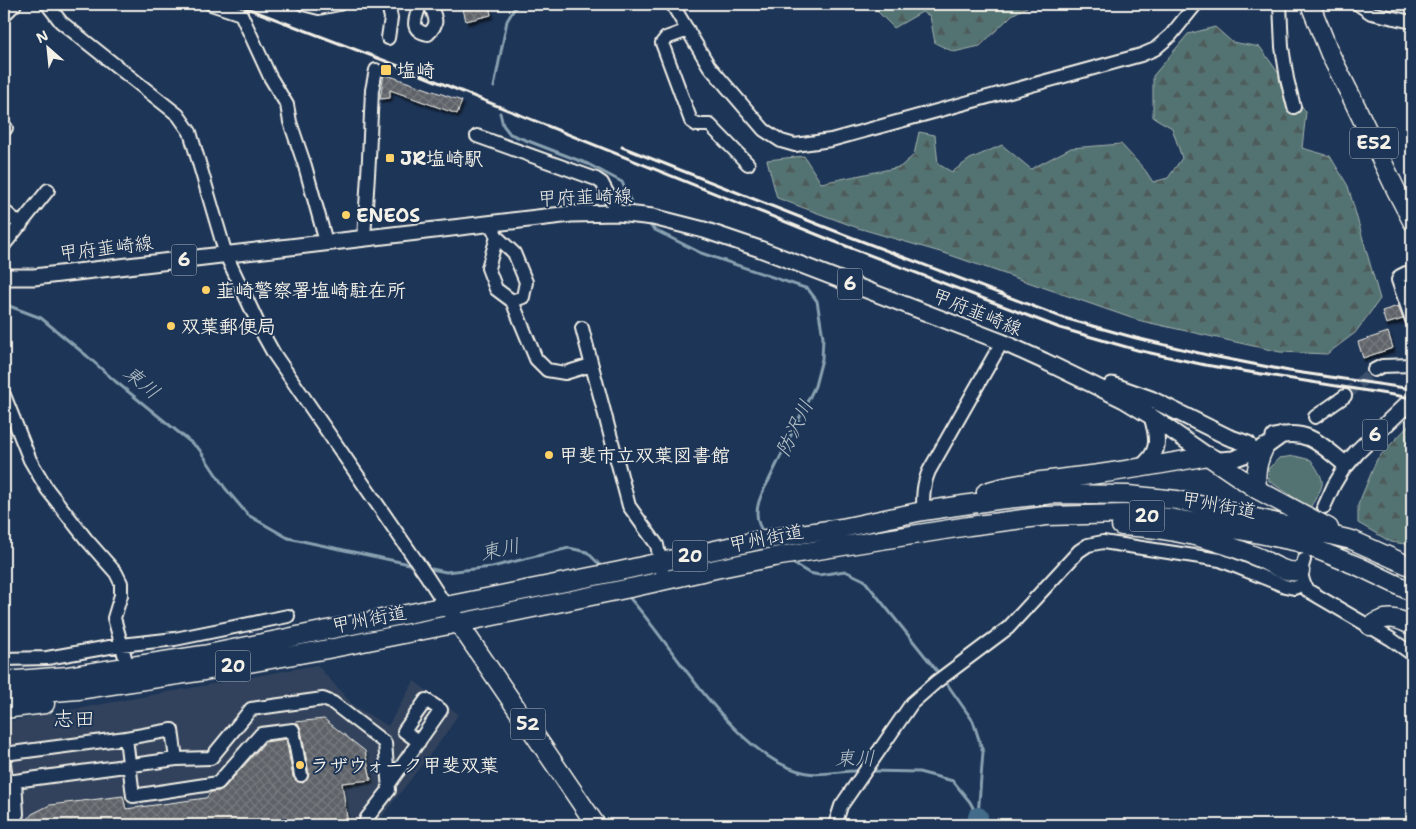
<svg xmlns="http://www.w3.org/2000/svg" width="1416" height="829" font-family="'Shantell Sans','Klee One',sans-serif">
<style>
.built{fill:#30435c}
.green{fill:#537372;stroke:#a4b2ad}
.forest{fill:url(#forest-firs);stroke:#a4b2ad}
.lines{fill:none;stroke-linecap:round;stroke-linejoin:round}
.stream{stroke:#89a1b0;stroke-width:3}
.river{stroke:#426c8a;stroke-width:20}
.building{fill:url(#building-cross-hatch);stroke:#f4f1e8;filter:url(#shadow)}
.minor-tunnel{stroke:#3d516d;stroke-width:12;stroke-dasharray:12 6;stroke-linecap:butt}
.minor-casing{stroke:#f4f1e8;stroke-width:16}
.major-casing{stroke:#f4f1e8;stroke-width:19}
.highway-casing{stroke:#f4f1e8;stroke-width:21}
.minor{stroke:#1d3557;stroke-width:12}
.major{stroke:#1d3557;stroke-width:15}
.highway{stroke:#1d3557;stroke-width:18}
.rail{stroke:#f4f1e8;stroke-width:3}
.poi-dot{fill:#ffd166;stroke:#1d3557;stroke-width:2}
.labels{text-anchor:middle;dominant-baseline:central;stroke-width:4;stroke-linejoin:round;paint-order:stroke}
.shield{fill:#1d3557;stroke:#b4b9bc;stroke-width:1}
.shield-label{font-size:18px;font-weight:bold;fill:#f4f1e8}
.poi-label{font-size:19px;font-weight:bold;fill:#f4f1e8;stroke:#1d3557;text-anchor:start}
.street-label{font-size:19px;fill:#f4f1e8;stroke:#1d3557}
.water-label{font-size:20px;font-style:italic;fill:#b6c2c7;stroke:#1d3557}
.quarter-label{font-size:21px;fill:#f4f1e8;stroke:#1d3557}
</style>
<defs>
<pattern id="forest-firs" width="22" height="20" patternUnits="userSpaceOnUse" patternTransform="scale(1.25)"><rect width="22" height="20" fill="#537372"/><path d="M5 1l3.5 6h-7zM16 11l3.5 6h-7z" fill="#4e5b5a"/></pattern>
<pattern id="building-cross-hatch" width="8" height="8" patternUnits="userSpaceOnUse" patternTransform="scale(1.25)"><rect width="8" height="8" fill="#5e6369"/><path d="M0 0l8 8M0 8l8-8" fill="none" stroke="#767a7e"/></pattern>
<filter id="shadow"><feDropShadow dx="2" dy="3.5" stdDeviation="1" flood-color="#0009"/></filter>
</defs>
<rect width="100%" height="100%" fill="#1d3557"/>
<filter id="ink" filterUnits="userSpaceOnUse"><feTurbulence type="fractalNoise" baseFrequency=".02" numOctaves="2"/><feDisplacementMap in="SourceGraphic" scale="10" xChannelSelector="R" yChannelSelector="G"/><feConvolveMatrix kernelMatrix="1 2 1 2 8 2 1 2 1" color-interpolation-filters="sRGB"/></filter>
<g filter="url(#ink)">
<path class="built" d="M317,665L354,706L388,726L414,681L458,714L448,731L377,823L379,825H4V722Z"/>
<path class="green" d="M1295,456L1311,460C1328,485 1324,483 1310,508L1269,481L1268,469L1279,458Z"/>
<path class="forest" d="M875,4H1032L1012,15L980,46L954,52L935,43L930,16L922,12L894,28L876,10Z
M1215,27L1232,42L1260,47L1306,112L1302,148L1330,156L1348,186L1380,299L1355,333L1327,354L1280,352L1137,320L947,254L858,228L777,198L767,160L804,156L821,183L900,167L914,155L919,132L935,135L938,164L952,172L970,159L1002,145L1031,169L1071,148L1121,144L1145,170L1153,182L1168,178L1182,158L1172,128L1153,117V76L1188,34Z
M1412,422V545L1391,542L1358,523V505L1377,459Z"/>
<g class="lines">
<path class="stream" d="M494,87L507,21L517,4
M500,113L503,125L510,134L588,164L622,182L635,211
M646,222L655,230L701,253L808,289L817,301L823,337L822,359L815,386L769,480C759,497 750,517 765,534
M4,304L41,318L87,356L115,381L199,449L225,488L248,515L288,538L414,565
M789,561L809,573L819,575L845,571L864,580L941,676
M427,568L446,572L492,567L569,548L587,552L603,568
M627,595C675,647 735,760 807,773C824,776 843,770 861,771
M945,681L973,721L983,752L978,816
M869,771L919,772L953,781L970,802L978,817"/>
<path class="river" d="M977,825L978,817"/>
</g>
<path class="building" d="M489,4L491,15L466,21L463,9Z
M384,74L462,101L457,114L390,90V98L380,99Z
M1398,306L1403,319L1386,324L1382,311Z
M1388,332L1393,348L1363,358L1358,342Z
M324,719L365,751L371,780L342,783L348,825H24L32,814L50,805L123,796L126,809L206,798L211,792L219,791L224,788L265,742L286,739L293,777L298,782L303,783L308,778L309,774L301,729L299,725L295,722Z"/>
<g class="lines">
<path class="minor-tunnel" d="M1345,396L1374,370"/>
<defs>
<path id="minor" d="M47,4L61,22L178,115L190,132L226,255L264,336L274,354L426,575L446,606
M211,4L241,14L270,77L287,105L290,122L305,166L326,242
M303,4L319,8L339,4
M388,4L391,18L388,38
M420,4C417,17 407,30 428,34C440,23 435,18 430,4
M672,4L709,66L764,130L781,141L795,145L831,140L1141,55L1155,49L1171,35L1196,4
M1280,4L1282,47L1287,79L1294,107
M1358,4L1371,13L1412,22
M4,15L15,4
M688,30L666,38L662,43L691,121L697,125H710L748,164
M4,126L6,128L4,130
M477,136L596,179L602,183L618,213
M4,211L21,225
M490,223L497,237L514,253L526,282L523,297L512,301L496,289L488,268L497,237
M364,238L369,159L372,90L376,70
M4,245L48,190
M1406,273L1400,276L1398,280L1412,320
M512,301L536,359L547,370L565,373L591,365
M582,328L629,506L657,545L664,581
M1374,370L1382,366L1412,365
M4,395L30,460L47,489L86,539L116,573L121,583V595L114,618L128,668
M1315,417L1345,396
M1324,507L1334,485L1346,465
M923,511C923,496 923,484 929,471L1002,342
M1304,560C1300,571 1301,579 1307,590L1391,639L1412,654
M4,659L47,658L121,645L175,639L288,616
M126,738L172,730L176,759
M4,754L126,738L133,796L218,783L261,734L293,730L301,775
M4,763L6,781H12
M6,781L8,803
M389,784L441,710L426,700L404,731L419,742
M8,825L17,814L15,781L176,759L211,758L251,709L323,699L333,703L385,743L389,790L367,818L364,825
M835,825L841,806L912,703L936,682L1008,628L1079,551L1088,545L1103,542L1220,560L1285,586L1294,588L1304,584"/>
<path id="major" d="M4,277H34L571,214L618,213L653,217L704,230L760,249L1002,342L1044,361L1124,400L1152,417L1208,456L1220,460L1233,459L1264,448L1282,435
M1112,385L1151,399L1228,437L1248,444
M1274,437C1309,428 1321,445 1346,465L1357,452L1406,405
M1140,468C1160,454 1159,439 1152,417"/>
<path id="highway" d="M1310,4L1330,54L1351,96L1396,190L1412,221
M1258,490C1254,475 1257,462 1264,448
M986,492C1014,483 1044,481 1074,477C1119,472 1163,464 1208,456L1258,490L1329,528
M1121,526C1168,528 1217,539 1260,558C1272,564 1286,574 1300,571
M453,615L596,825
M1370,626C1385,615 1397,617 1412,626
M4,681L68,676L203,655L620,571L760,540L842,528L923,511L997,500L1054,494L1128,495L1177,500L1352,540L1412,567
M4,696L78,690L204,671L328,649L459,623L635,587L720,568L774,557L969,526L1046,516L1125,514L1170,518L1250,532L1298,542L1360,567L1412,592
M4,709L45,704"/>
</defs>
<use href="#minor" class="minor-casing"/>
<use href="#major" class="major-casing"/>
<use href="#highway" class="highway-casing"/>
<use href="#minor" class="minor"/>
<use href="#major" class="major"/>
<use href="#highway" class="highway"/>
<path class="rail" d="M236,4L396,65L833,241L1060,328L1137,350L1205,365L1412,398
M622,147L835,231L1064,318L1136,338L1207,355L1289,371L1412,389"/>
</g>
</g>
<g class="poi-dot">
<rect x="380" y="64" width="12" height="12" rx="2.5"/>
<rect x="385" y="153" width="10" height="10" rx="2.5"/>
<circle cx="346" cy="215" r="5"/>
<circle cx="206" cy="290" r="5"/>
<circle cx="171" cy="326" r="5"/>
<circle cx="549" cy="455" r="5"/>
<circle cx="300" cy="765" r="5"/>
</g>
<g class="labels">
<g class="shield">
<rect x="1350" y="127.5" width="48" height="31" rx="4"/>
<rect x="171.5" y="244.5" width="25" height="31" rx="4"/>
<rect x="837.5" y="268.5" width="25" height="31" rx="4"/>
<rect x="1362.5" y="419.5" width="25" height="31" rx="4"/>
<rect x="1129.5" y="500.5" width="35" height="31" rx="4"/>
<rect x="672.5" y="540.5" width="35" height="31" rx="4"/>
<rect x="215.5" y="650.5" width="35" height="31" rx="4"/>
<rect x="510.5" y="708.5" width="35" height="31" rx="4"/>
</g>
<g class="shield-label">
<text x="1374" y="143">E52</text>
<text x="184" y="260">6</text>
<text x="850" y="284">6</text>
<text x="1375" y="435">6</text>
<text x="1147" y="516">20</text>
<text x="690" y="556">20</text>
<text x="233" y="666">20</text>
<text x="528" y="724">52</text>
</g>
<g class="poi-label">
<text x="397" y="70">塩崎</text>
<text x="400" y="158">JR塩崎駅</text>
<text x="356" y="215">ENEOS</text>
<text x="216" y="290">韮崎警察署塩崎駐在所</text>
<text x="181" y="326">双葉郵便局</text>
<text x="559" y="455">甲斐市立双葉図書館</text>
<text x="310" y="765">ラザウォーク甲斐双葉</text>
</g>
<g class="street-label">
<text transform="translate(585 197) rotate(-2)">甲府韮崎線</text>
<text transform="translate(106 248) rotate(-7)">甲府韮崎線</text>
<text transform="translate(977 312) rotate(22)">甲府韮崎線</text>
<text transform="translate(1219 505) rotate(10)">甲州街道</text>
<text transform="translate(766 538) rotate(-11)">甲州街道</text>
<text transform="translate(369 619) rotate(-11)">甲州街道</text>
</g>
<g class="water-label">
<text transform="translate(142 382) rotate(40)">東川</text>
<text transform="translate(794 428) rotate(-64)">防沢川</text>
<text transform="translate(500 549) rotate(-12)">東川</text>
<text x="855" y="758">東川</text>
</g>
<g class="quarter-label">
<text x="74" y="719">志田</text>
</g>
</g>
<rect width="1416" height="829" fill="none" stroke="#1d3557" stroke-width="20"/>
<rect x="10" y="10" width="1396" height="809" fill="none" stroke="#f4f1e8" stroke-width="2" filter="url(#ink)"/>
<g transform="translate(48 48) rotate(333)" stroke="#1d3557" stroke-width="4" paint-order="stroke">
<path d="M0-4L9 19L0 12L-9 19Z" fill="#f4f1e8"/>
<text y="-8" font-size="14" font-weight="bold" text-anchor="middle" fill="#f4f1e8">N</text>
</g>
</svg>
